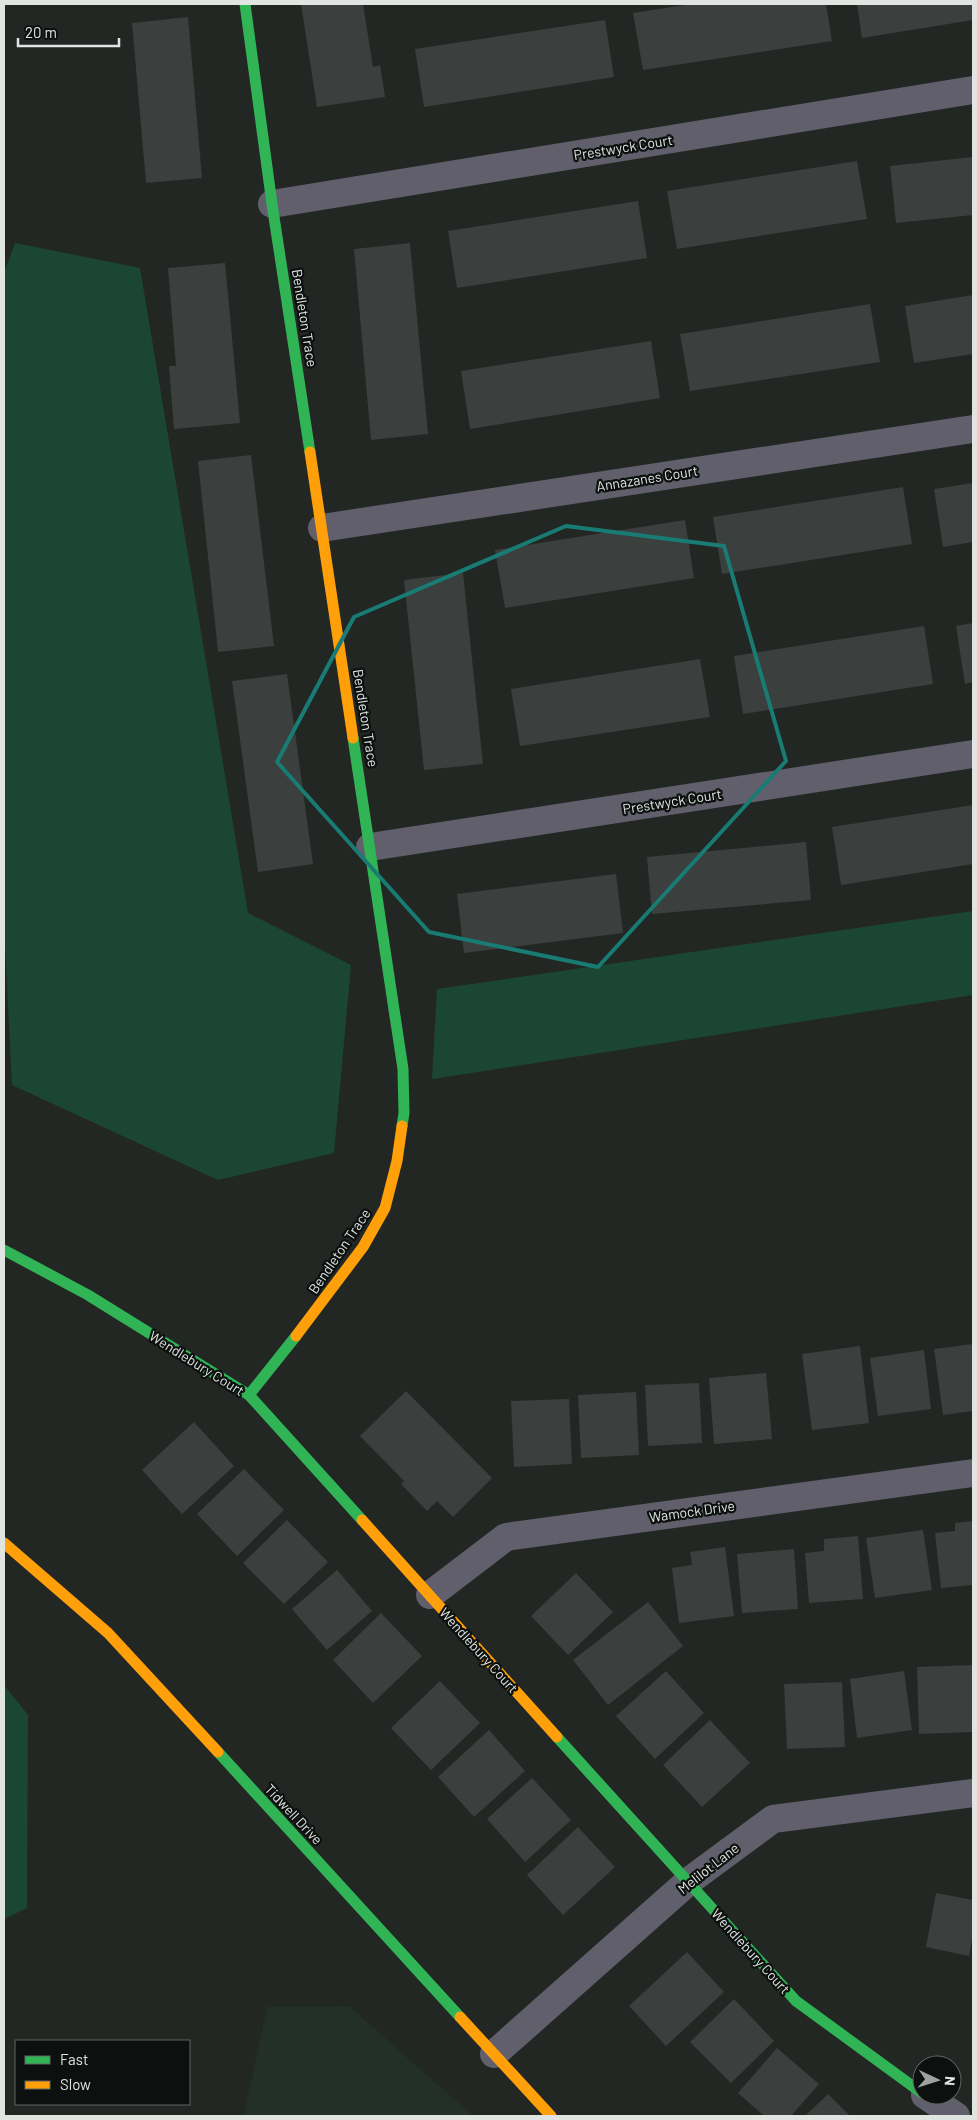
<svg xmlns="http://www.w3.org/2000/svg" width="977" height="2120" font-family="Barlow,sans-serif">
<style>
.built{fill:#223028}
.green{fill:#1c4634}
.building{fill:#3b3f3d}
.lines{fill:none;stroke-linecap:round;stroke-linejoin:round}
.street{stroke:#615f6b;stroke-width:28}
.fast{stroke:#30b455;stroke-width:11}
.slow{stroke:#ff9f0a;stroke-width:11}
.marked{fill:none;stroke:#197c74;stroke-width:4;stroke-linejoin:round}
.labels{text-anchor:middle;dominant-baseline:central;stroke-width:4.5;stroke-linejoin:round;paint-order:stroke}
.street-label{font-size:14px;fill:#e0e5e2;stroke:#0c100e}
</style>
<rect width="100%" height="100%" fill="#222724"/>
<path class="built" d="M349,2006L473,2116H244L267,2007Z"/>
<path class="green" d="M15,243L140,268L248,913L351,965L334,1153L218,1180L12,1085L4,926V273Z
M973,911V995L432,1079L437,989Z
M4,1685L28,1715L27,1908L4,1919Z"/>
<path class="building" d="M301,4H363L373,67L380,65L385,97L317,107Z
M691,4H826L832,41L643,70L633,13Z
M857,4H973V20L862,38Z
M188,17L202,178L146,183L132,23Z
M605,20L614,77L424,107L415,49Z
M973,157V215L896,223L890,166Z
M857,161L867,219L677,249L667,191Z
M638,201L647,258L457,288L448,231Z
M410,243L428,434L371,440L354,249Z
M225,263L240,423L174,429L169,366H176L168,268Z
M973,295V354L914,363L905,306Z
M870,304L880,362L690,391L680,334Z
M651,341L660,398L470,429L461,371Z
M251,455L274,646L218,652L198,461Z
M973,483V542L943,547L934,489Z
M903,487L912,544L722,574L713,517Z
M685,520L694,578L505,608L495,550Z
M463,573L483,764L424,770L404,580Z
M973,623V682L965,684L956,626Z
M924,626L933,684L743,714L734,656Z
M700,659L710,717L520,746L511,689Z
M287,674L313,864L258,872L232,681Z
M973,805V864L841,885L832,827Z
M806,842L811,900L652,914L647,857Z
M616,874L623,933L464,953L457,894Z
M973,1344V1411L943,1415L934,1349Z
M860,1346L869,1423L812,1430L802,1354Z
M924,1350L931,1409L878,1416L870,1358Z
M766,1373L772,1439L714,1444L709,1378Z
M699,1383L702,1443L648,1446L645,1385Z
M406,1391L492,1478L453,1517L437,1501L427,1511L401,1484L404,1481L360,1436Z
M636,1392L639,1455L581,1458L578,1395Z
M569,1399L572,1464L514,1467L511,1401Z
M194,1422L234,1466L182,1514L142,1470Z
M244,1469L284,1510L237,1556L197,1514Z
M287,1520L328,1562L284,1604L243,1563Z
M973,1521V1585L941,1588L935,1533L955,1531V1523Z
M923,1530L932,1590L875,1598L866,1538Z
M858,1536L863,1599L809,1603L805,1553L824,1551V1539Z
M725,1547L734,1616L679,1623L672,1568L692,1565L690,1552Z
M794,1549L798,1609L742,1613L737,1554Z
M337,1570L372,1611L327,1650L292,1609Z
M576,1573L613,1612L568,1655L531,1616Z
M648,1602L683,1646L608,1705L573,1660Z
M381,1613L422,1656L373,1703L333,1660Z
M973,1665V1732L919,1734L917,1667Z
M666,1671L704,1713L655,1759L616,1716Z
M904,1671L912,1730L857,1738L850,1679Z
M440,1681L480,1723L431,1770L391,1728Z
M842,1682L845,1747L787,1749L784,1684Z
M710,1720L750,1763L702,1807L663,1765Z
M489,1730L525,1771L474,1817L438,1777Z
M532,1778L571,1820L525,1862L487,1819Z
M578,1827L615,1867L563,1915L527,1875Z
M936,1893L973,1900V1934L969,1956L926,1947Z
M687,1952L724,1992L666,2046L629,2006Z
M734,1999L774,2041L731,2083L690,2042Z
M777,2048L819,2084L791,2116H764L738,2093Z
M828,2094L850,2116H805Z"/>
<g class="lines">
<path class="street" d="M272,204L973,90
M322,528L973,429
M370,847L973,754
M430,1595L506,1537L973,1473
M494,2054L689,1881L773,1819L973,1793
M925,2095L956,2116"/>
<path class="fast" d="M245,4L272,204L310,452
M353,738L403,1069L404,1113L402,1126
M4,1250L88,1295L249,1395L362,1520
M249,1395L296,1336
M557,1737L796,2001L922,2093
M218,1752L460,2017"/>
<path class="slow" d="M310,452L353,738
M296,1336L363,1247L385,1208L397,1161L402,1126
M362,1520L557,1737
M4,1543L108,1633L218,1752
M460,2017L551,2116"/>
</g>
<path class="marked" d="M566,526L724,546L786,761L598,967L429,932L277,762L354,617Z"/>
<g class="labels">
<g class="street-label">
<text transform="translate(623 147) rotate(-9)">Prestwyck Court</text>
<text transform="translate(305 318) rotate(81)">Bendleton Trace</text>
<text transform="translate(647 478) rotate(-9)">Annazanes Court</text>
<text transform="translate(366 718) rotate(81)">Bendleton Trace</text>
<text transform="translate(672 801) rotate(-9)">Prestwyck Court</text>
<text transform="translate(339 1251) rotate(-56)">Bendleton Trace</text>
<text transform="translate(197 1363) rotate(32)">Wendlebury Court</text>
<text transform="translate(692 1511) rotate(-8)">Wamock Drive</text>
<text transform="translate(479 1650) rotate(48)">Wendlebury Court</text>
<text transform="translate(294 1814) rotate(47)">Tidwell Drive</text>
<text transform="translate(708 1868) rotate(-38)">Melilot Lane</text>
<text transform="translate(751 1951) rotate(48)">Wendlebury Court</text>
</g>
</g>
<rect width="977" height="2120" fill="none" stroke="#e0e5e2" stroke-width="10"/>
<rect x="15" y="2040" width="175" height="65" fill="#0c100e" stroke="#616563"/>
<rect x="25" y="2056" width="25" height="8" fill="#30b455" stroke="#616563"/>
<text x="60" y="2065" font-size="15" fill="#e0e5e2">Fast</text>
<rect x="25" y="2081" width="25" height="8" fill="#ff9f0a" stroke="#616563"/>
<text x="60" y="2090" font-size="15" fill="#e0e5e2">Slow</text>
<g transform="translate(937 2080) rotate(94)"><circle r="24" fill="#0c100e" stroke="#616563"/>
<path d="M0-4L9 19L0 12L-9 19Z" fill="#9ea2a0"/>
<text y="-8" font-size="14" font-weight="bold" text-anchor="middle" fill="#e0e5e2">N</text>
</g>
<path d="M18 38v8h101v-8" fill="none" stroke="#e0e5e2" stroke-width="2.5"/>
<text x="25" y="38" font-size="15" fill="#e0e5e2" stroke="#0c100e" stroke-width="4" paint-order="stroke">20 m</text>
</svg>
